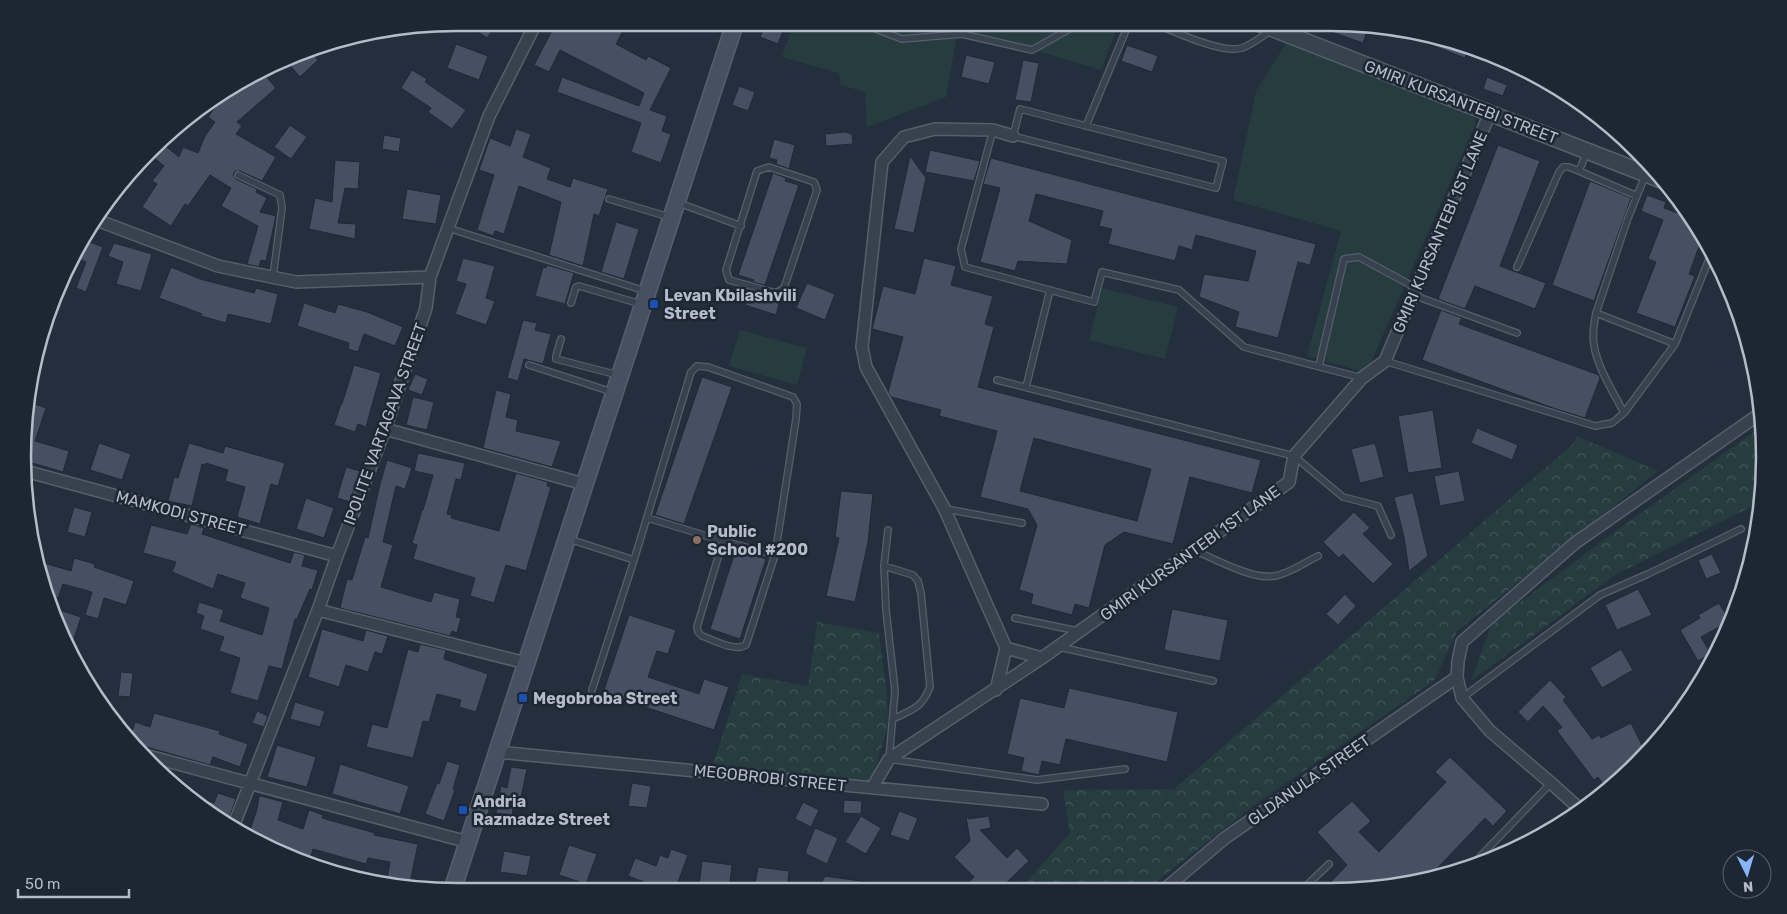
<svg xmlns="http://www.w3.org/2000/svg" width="1787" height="914" font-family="Rubik,sans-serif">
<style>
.grass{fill:#263c3f}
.forest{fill:url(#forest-crowns)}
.building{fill:#455162;stroke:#1f2835;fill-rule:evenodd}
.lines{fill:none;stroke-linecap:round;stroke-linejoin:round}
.service-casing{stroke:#565f6c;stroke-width:8}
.minor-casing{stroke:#565f6c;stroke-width:14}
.tertiary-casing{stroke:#565f6c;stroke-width:18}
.secondary-casing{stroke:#565f6c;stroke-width:19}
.service{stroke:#38414e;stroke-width:5.5}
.minor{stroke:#38414e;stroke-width:11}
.tertiary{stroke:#38414e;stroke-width:15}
.secondary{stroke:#465061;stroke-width:16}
.transit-dot{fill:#1a4fb4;stroke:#1d2633;stroke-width:2}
.education-dot{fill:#8d6e63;stroke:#1d2633;stroke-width:2}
.labels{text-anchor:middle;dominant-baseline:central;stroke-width:5;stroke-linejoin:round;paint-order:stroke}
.street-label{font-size:16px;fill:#b4bcc9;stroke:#1d2633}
.poi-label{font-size:16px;font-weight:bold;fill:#b4bcc9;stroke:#1d2633;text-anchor:start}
.rim{fill:none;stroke:#b4bcc9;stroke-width:2.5}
</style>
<defs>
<pattern id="forest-crowns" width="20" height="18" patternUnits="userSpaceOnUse" patternTransform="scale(1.25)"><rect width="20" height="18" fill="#263c3f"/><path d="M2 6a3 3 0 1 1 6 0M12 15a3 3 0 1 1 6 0" fill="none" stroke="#435659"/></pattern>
</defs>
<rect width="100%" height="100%" fill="#242f3e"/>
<path class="grass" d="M794,23H1119L1101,70L967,30L956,41L946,97L867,127L865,92L841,85L839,73L782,57Z
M1287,42L1474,114L1476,123L1369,367L1360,371L1307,356L1341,231L1233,200L1256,91Z
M1102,288L1178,307L1165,359L1089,340Z
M740,330L807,348L797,385L729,366Z"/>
<path class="forest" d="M1762,426L1764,486L1761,502L1615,575L1471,681L1492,623L1620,528Z
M1577,436L1658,471L1457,631L1434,681L1256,804L1148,888L1020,889L1070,833L1063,790L1174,789L1572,445Z
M817,622L879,633L887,695L888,726L871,782L713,765L742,674L808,686Z"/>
<path class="building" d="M466,23H498L487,38Z
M556,23H627L616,44L646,60L648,56L671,68L650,110L667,116L662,131L671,134L661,163L631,152L641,123L557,92L562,77L639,106L644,93L560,50L549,72L534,65Z
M766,23H786L778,44L760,37Z
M1313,23H1358L1369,25L1363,43L1312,25Z
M1414,33L1443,37L1469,47L1465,58L1413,38Z
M456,44L488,56L479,80L447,68Z
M1127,45L1158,56L1152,72L1121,61Z
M309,50L318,60L300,77L287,62Z
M966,55L995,62L989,84L961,77Z
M1023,60L1039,63L1031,102L1015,100Z
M412,70L427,79L425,82L466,110L452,129L428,112L431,108L401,88Z
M264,74L276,88L237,122L242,126L236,134L276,157L262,181L240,171H235L233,175L236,179L257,189L256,192L267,198L260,212L276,216L266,261L261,260L259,267L247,264L258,226L221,206L231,188L210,175L188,206L185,204L171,226L142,207L157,184L152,181L164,166L152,156L163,144L179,157L183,147L198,153L205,136L215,122L208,117L222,97Z
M1487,77L1507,85L1503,96L1483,89Z
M739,86L755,92L748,111L732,105Z
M290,125L307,137L291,159L274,147Z
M516,129L531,134L523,157L551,168L547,179L570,187L573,178L608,189L599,216L594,214L583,266L549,255L561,202L519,186L504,234L495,231L493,236L477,230L494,175L479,170L490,138L510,146Z
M845,132L852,134L853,144L826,146L825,134Z
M384,135L401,138L399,152L382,149Z
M774,139L795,145L789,169L776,164L777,160L769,158Z
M1498,145L1540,161L1500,266L1546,283L1535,309L1475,286L1465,309L1438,299Z
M930,150L980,161L974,181L925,172Z
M910,156L926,178L914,233L894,229Z
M991,158L1316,244L1310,265L1298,262L1278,338L1235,327L1239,312L1199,297L1204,274L1248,281L1256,251L1196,235L1192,250L1179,246L1175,261L1108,244L1112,229L1099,226L1103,211L1036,194L1029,221L1072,240L1067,264L1018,261L1015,271L980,262L1000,188L983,184Z
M335,160L360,162L358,189L345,188L338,223L356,224L355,239L309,229L315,198L332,202Z
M773,173L786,178L785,181L799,185L765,285L753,282L754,280L738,275Z
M1590,181L1631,198L1594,301L1552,285Z
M407,189L441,195L436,224L402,219Z
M1647,195L1666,202L1664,208L1691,218L1703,236L1689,274L1695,276L1675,327L1636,313L1656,262L1648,259L1663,220L1641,211Z
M616,222L639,229L624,279L601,272Z
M84,240L103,247L86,292L76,288L86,262L76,258Z
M114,243L152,254L141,291L116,284L123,262L108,256Z
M463,258L495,266L486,298L495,301L486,325L455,314L466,284L456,281Z
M924,258L956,266L951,285L993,296L985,324L994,327L978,387L1261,460L1252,493L1190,477L1173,544L1124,532L1105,545L1089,608L1075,604L1072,615L1031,604L1033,594L1019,590L1037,525L1028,509L980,497L997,431L939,416L941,410L891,397L888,392L903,337L872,329L883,286L915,294ZM1034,438L1151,469L1137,521L1020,491Z
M547,265L574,273L565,304L535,296L543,267L546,268Z
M171,267L200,279L254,293L256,288L278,294L271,324L228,314L226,323L201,316L202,314L159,298Z
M807,283L835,294L825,320L796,308Z
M750,291L780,300L776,315L745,305Z
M304,303L335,313L338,304L367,312L403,327L395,346L364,334L358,352L348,349L349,343L297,326Z
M1441,310L1462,318L1459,324L1599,375L1600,378L1585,418L1553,408L1422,360Z
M523,320L537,323L535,330L551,334L543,364L524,359L518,381L507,378Z
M354,365L381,373L366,427L358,424L355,432L334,425L341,404H342Z
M415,374L428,379L422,395L408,390Z
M702,377L732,387L684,524L655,515Z
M496,390L511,394L506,417L518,420L516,431L561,441L552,467L483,448Z
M413,397L434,402L427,430L406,425Z
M32,403L46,408L35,441L69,451L63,472L26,461Z
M1433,410L1442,468L1408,473L1398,416Z
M1477,428L1518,445L1512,460L1471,443Z
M99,443L131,454L122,480L90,470Z
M189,443L223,453L225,446L285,463L278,486L271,484L260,524L237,517L245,487L225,481L228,470L206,463V465L202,464L192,506L168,501L174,477L178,478Z
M1375,443L1384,477L1360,483L1351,449Z
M418,453L465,463L461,480L456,479L447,514L452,515L451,518L499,531L516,473L548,482L547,486L551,487L526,571L506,565L494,603L470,596L475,578L413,559L417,545L412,543L422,510H423L433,475L414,471Z
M387,460L412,468L405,489L396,486L383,542L393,545L381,587L431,602L434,592L460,599L456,617L461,618L457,633L452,631L450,636L340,608L347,579L352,580L365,537L368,538L380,484Z
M346,467L360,471L350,502L337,498Z
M1459,471L1465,501L1440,506L1434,476Z
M841,491L873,494L868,542L855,602L826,596L839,538L835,537Z
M1413,493L1428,556L1409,571L1404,537L1394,497Z
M306,498L334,508L324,538L296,529Z
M74,507L92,512L85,537L67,532Z
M1354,512L1370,528L1363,534L1393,564L1373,584L1343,554L1339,558L1323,542Z
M191,524L204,528L202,534L290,563L294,552L305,555L302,566L318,570L312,590L310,589L297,619H295L282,669L269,666L258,701L230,693L240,658L219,651L224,637L200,629L204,616L196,613L199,602L224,610L220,621L262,635L269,608L240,598L245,583L218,574L213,589L172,572L176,562L143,553L151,525L187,534Z
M736,549L766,559L740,639L710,629Z
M1712,554L1721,573L1706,579L1698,560Z
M74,558L95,564L94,567L134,581L126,605L104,598L98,619L85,615L92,592L63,584L58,598L49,596L41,562L71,571Z
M1638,589L1652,615L1617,630L1605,605Z
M1345,594L1356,606L1338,625L1326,614Z
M1719,603L1730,621L1701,637L1711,654L1698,661L1680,630L1700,618L1698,615Z
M56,609L81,617L71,648L56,624L54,616Z
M1172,609L1228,620L1220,661L1164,650Z
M629,615L676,630L668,654L657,651L648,677L699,694L704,679L729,687L714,730L603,693Z
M322,629L363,641L366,630L388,636L382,654L375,652L368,672L346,665L339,687L308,677Z
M420,644L446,650L444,659L488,674L476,712L459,707L461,700L437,694L429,722L423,721L413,758L366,747L372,724L387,728L408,649L418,652Z
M1621,649L1633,670L1602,688L1590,668Z
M121,672L133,673L130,697L118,696Z
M1550,680L1566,697L1563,700L1592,739L1599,735L1601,738L1631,723L1646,753L1606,788L1598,777L1594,780L1557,731L1562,727L1543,706L1528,722L1518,712Z
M1069,688L1178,712L1167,762L1066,739L1060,765L1042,761L1039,775L1021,771L1024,758L1007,754L1020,698L1064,708Z
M295,702L325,711L320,727L290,719Z
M257,711L268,716L264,727L252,723Z
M154,713L220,731L219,734L248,744L240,767L213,757L210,765L129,742L135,722L150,727Z
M277,745L316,757L307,787L267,777Z
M1450,757L1507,811L1493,826L1485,818L1430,876L1387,888H1325L1347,865L1317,832L1352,801L1371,821L1359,832L1379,852L1446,782L1435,772Z
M447,761L460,765L453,789L455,790L444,821L425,814L437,783L439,784Z
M340,764L409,786L400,814L332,794Z
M511,767L527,769L521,798H515L512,816L496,813L501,786L507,788Z
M632,783L651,786L647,808L628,806Z
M218,793L236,799L227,823L191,800L193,795L214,803Z
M261,796L283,802L278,820L303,829L309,810L323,815L322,818L375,833L374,835L418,844L410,883L387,879L390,862L368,858L366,864L313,849L310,860L265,847L248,836L257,809L259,797Z
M844,800L862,801L861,814L843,813Z
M803,802L819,810L811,827L795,819Z
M899,811L918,818L909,841L890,835Z
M861,816L881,828L866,854L845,842Z
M966,816L969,819L989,816L991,828L980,830L1007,858L1017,848L1029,861L1000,889H962L974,877L954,857L970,841Z
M815,828L838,838L827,864L806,854V850Z
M569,845L597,854L586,884L559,875Z
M671,849L688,855L675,890H665L628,876L635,858L656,866L660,855L668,858Z
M504,851L531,856L527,876L500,872Z
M702,861L732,865L729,890L699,887Z
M758,867L789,871L787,890H754Z
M825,876L867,882L866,889H819Z"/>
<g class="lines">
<defs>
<path id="service" d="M860,23L902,39L962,34L1032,50L1080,23
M1153,23C1174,31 1221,54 1242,48C1253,44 1262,36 1272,30
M1020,109L1223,161L1216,188L1013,136Z
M1086,126L1129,23
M993,130L961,249L965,267L1094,302L1102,272L1179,290L1244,347L1362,378
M769,167L814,182L817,190L784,288L776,293L729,280L726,270L757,171Z
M1579,171L1637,196
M238,175L280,195L282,208L273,277
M609,199L669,217
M679,203L741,226
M448,228L645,291
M1517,267L1559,172L1563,167H1569L1579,171L1587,152
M1413,295L1517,333
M571,303L576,287L579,286L641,304
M1596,313L1675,344L1712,252
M561,339L556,356V359L618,375
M1385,361L1595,426L1612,423L1624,413L1675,344
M529,365L612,392
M1319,366L1344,259L1359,257L1416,288
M997,380L1294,456L1343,497L1378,506L1391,535
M1026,387L1050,290
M1624,413C1614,393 1597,367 1594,345C1592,334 1594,323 1596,313L1628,218L1645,176
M946,509L1022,523
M648,518L723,541L775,555
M888,530L884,566L886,610L895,691L889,759L1037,780L1125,769
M569,539L634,560L592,690
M1194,550C1215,559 1252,580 1275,576C1290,573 1304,563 1318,556
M634,560L691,372L697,366L708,367L793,397L797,404L796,419L775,555L746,645C734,652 714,640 702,636L698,632L697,627L723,541
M884,566L913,575L918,581L921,593L930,687C921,709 913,709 893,719
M1015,618L1078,631
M1059,647L1213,681
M1462,698L1600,595L1648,574L1741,529
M1472,865L1551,783
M1304,888L1329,864"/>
<path id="minor" d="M94,219L218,266L296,282L430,277
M385,429L584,484
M25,471L337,556
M318,610L526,663
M1006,648L1042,658
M996,690L1006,648L944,508L866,367L862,347L882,162L904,137L935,129L993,130L1013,136
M497,752L1042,804
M141,754L468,842
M872,788L889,759L1042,658L1289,482L1294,456L1362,378L1385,361L1490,113
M1581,810L1551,783L1490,731L1462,698L1457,677L1458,661L1462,642L1575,543L1761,413
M233,827L318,610L337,556L385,429L426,308L430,277L489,116L536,23
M1166,888L1225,838L1457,677"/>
<path id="tertiary" d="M1258,23L1664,181"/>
<path id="secondary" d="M452,891L735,23"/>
</defs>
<use href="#service" class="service-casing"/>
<use href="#minor" class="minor-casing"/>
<use href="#tertiary" class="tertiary-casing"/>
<use href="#secondary" class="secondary-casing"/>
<use href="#service" class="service"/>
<use href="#minor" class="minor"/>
<use href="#tertiary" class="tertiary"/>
<use href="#secondary" class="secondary"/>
</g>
<g class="transit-dot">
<rect x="649" y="299" width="10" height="10" rx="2.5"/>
<rect x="518" y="693" width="10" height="10" rx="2.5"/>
<rect x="458" y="805" width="10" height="10" rx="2.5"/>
</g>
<circle class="education-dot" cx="697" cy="540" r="5"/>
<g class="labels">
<g class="street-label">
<text transform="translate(1461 102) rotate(21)">GMIRI KURSANTEBI STREET</text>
<text transform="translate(1440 232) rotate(-67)">GMIRI KURSANTEBI 1ST LANE</text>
<text transform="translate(385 424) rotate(-70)">IPOLITE VARTAGAVA STREET</text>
<text transform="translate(181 513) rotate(15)">MAMKODI STREET</text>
<text transform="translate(1190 553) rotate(-36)">GMIRI KURSANTEBI 1ST LANE</text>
<text transform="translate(770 778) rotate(6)">MEGOBROBI STREET</text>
<text transform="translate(1309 780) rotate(-35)">GLDANULA STREET</text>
</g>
<g class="poi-label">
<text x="664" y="295">Levan Kbilashvili<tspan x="664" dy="18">Street</tspan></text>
<text x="707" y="531">Public<tspan x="707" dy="18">School #200</tspan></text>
<text x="533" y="698">Megobroba Street</text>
<text x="473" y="801">Andria<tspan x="473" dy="18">Razmadze Street</tspan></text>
</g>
</g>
<path d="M0 0H1787V914H0ZM457 31H1330A426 426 0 0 1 1756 457V457A426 426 0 0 1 1330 883H457A426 426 0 0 1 31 457V457A426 426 0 0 1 457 31Z" fill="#1d2633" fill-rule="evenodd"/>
<path class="rim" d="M457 31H1330A426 426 0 0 1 1756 457V457A426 426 0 0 1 1330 883H457A426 426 0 0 1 31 457V457A426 426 0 0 1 457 31Z"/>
<g transform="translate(1747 874) rotate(175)"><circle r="24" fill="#1d2633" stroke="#59626f"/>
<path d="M0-4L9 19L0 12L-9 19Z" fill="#8ab4f8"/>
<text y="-8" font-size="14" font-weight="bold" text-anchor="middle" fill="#b4bcc9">N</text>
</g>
<path d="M18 889v8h111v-8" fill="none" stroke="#b4bcc9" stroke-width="2.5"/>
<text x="25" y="889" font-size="15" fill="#b4bcc9" stroke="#1d2633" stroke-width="4" paint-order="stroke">50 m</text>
</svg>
